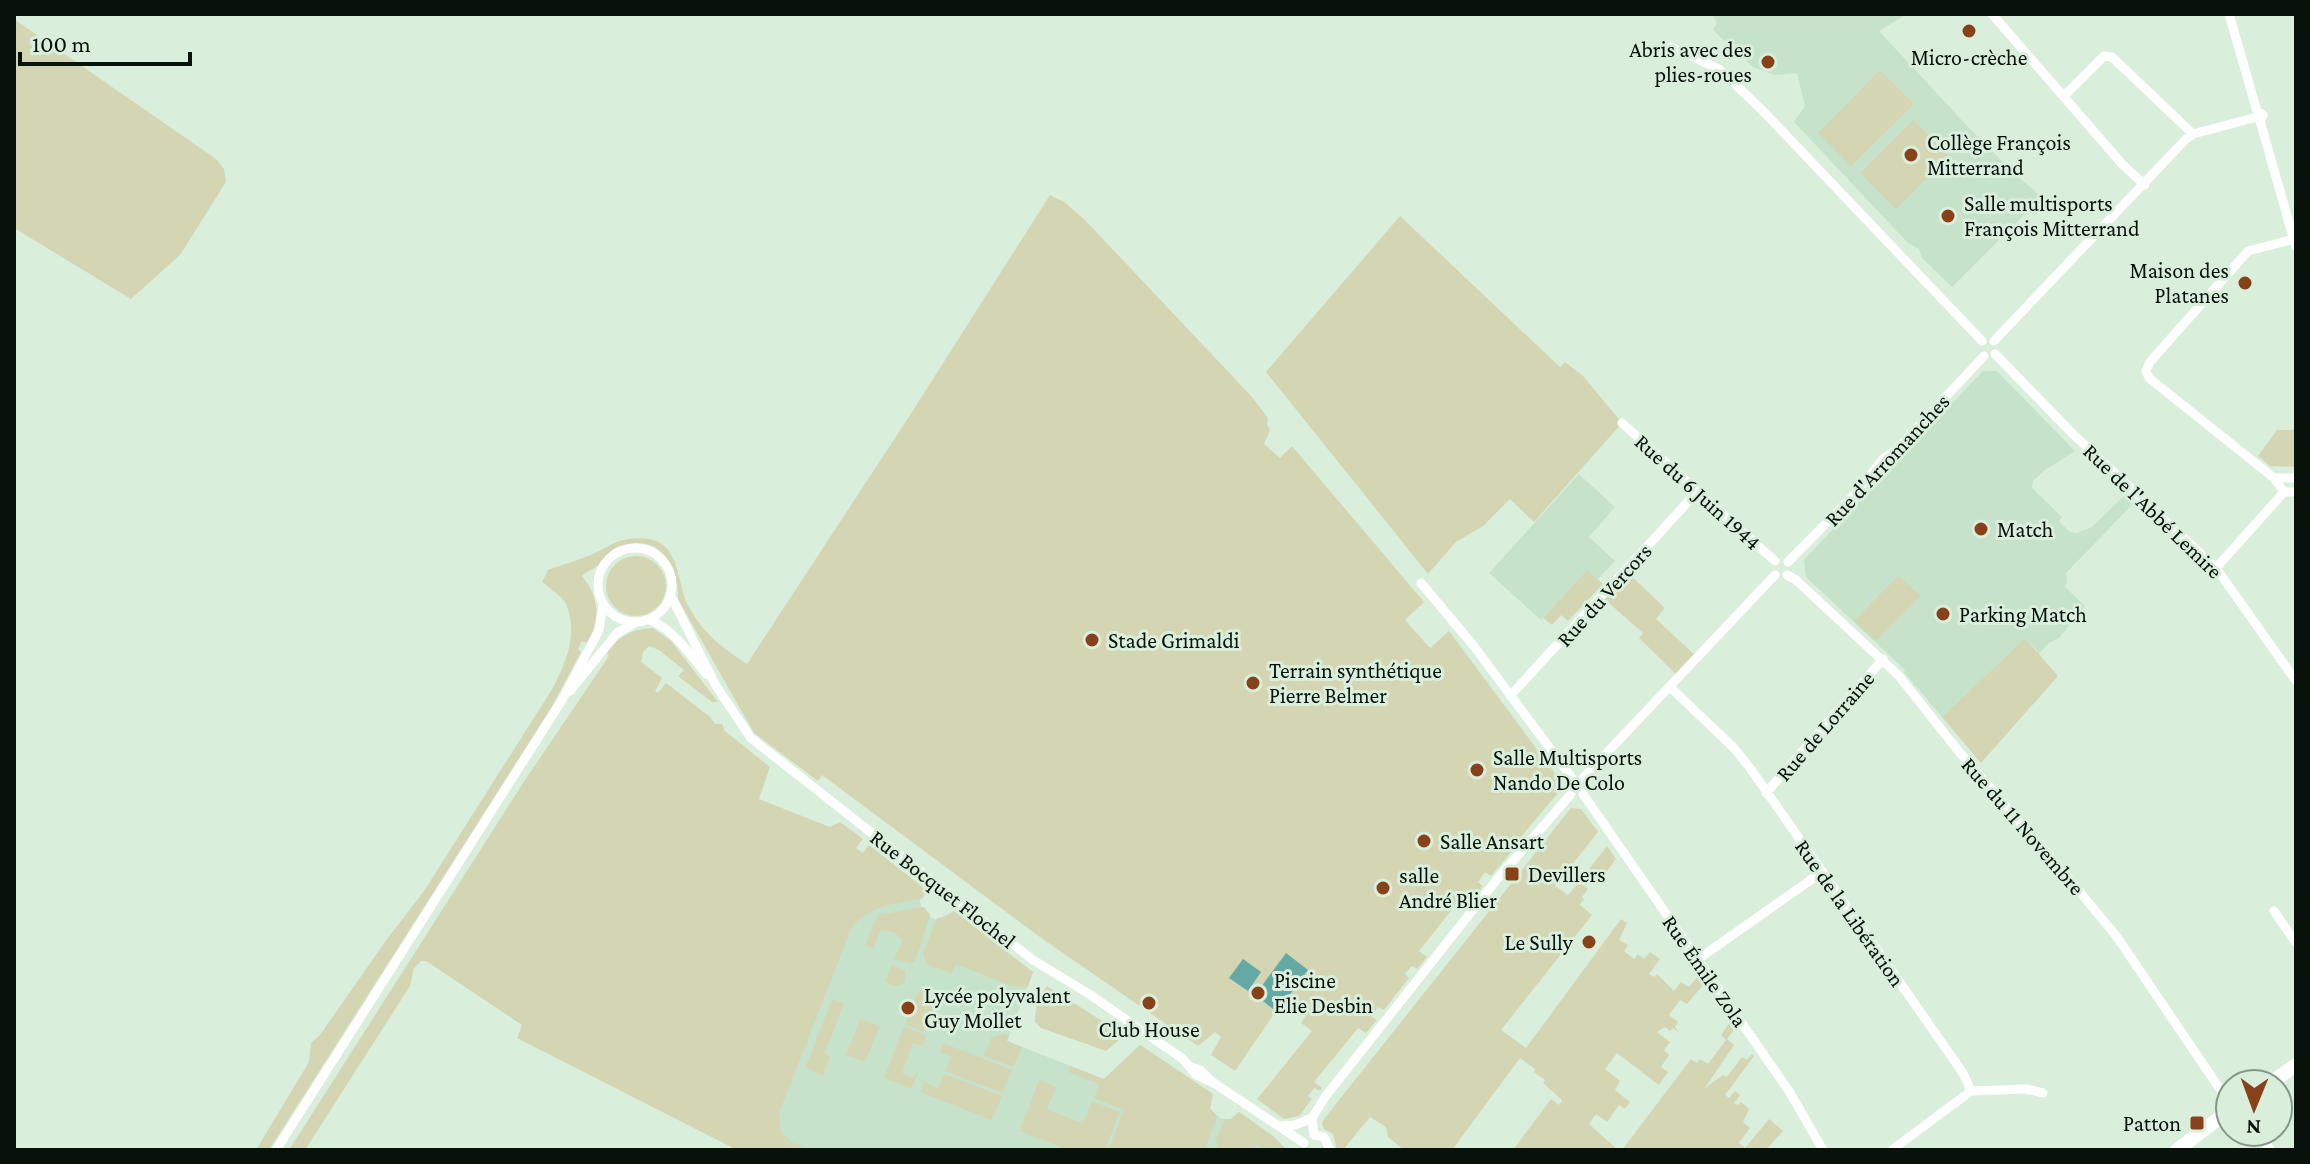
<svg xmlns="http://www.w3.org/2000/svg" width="2310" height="1164" font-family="'Crimson Pro',serif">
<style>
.built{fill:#c6e2cb}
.green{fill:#d4d5b3}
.water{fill:#65a9a6}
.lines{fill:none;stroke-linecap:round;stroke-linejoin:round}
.street{stroke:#fff;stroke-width:9}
.secondary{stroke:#fff;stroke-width:14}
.poi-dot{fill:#874219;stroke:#d9efdc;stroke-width:3}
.labels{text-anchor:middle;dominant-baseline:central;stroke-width:6;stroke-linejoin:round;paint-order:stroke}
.poi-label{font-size:22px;fill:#09110b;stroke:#d9efdc;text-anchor:start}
.street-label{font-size:22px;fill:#09110b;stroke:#d9efdc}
</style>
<rect width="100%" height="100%" fill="#d9efdc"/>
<path class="built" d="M1712,14H1907L1879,31L1970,129L2015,174L2042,197L1952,287L1922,258L1919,249L1908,243L1794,122L1805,106L1797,73L1774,75L1753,67L1713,30L1717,23Z
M1983,371H1997L2075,451L2045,470L2033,481L2032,488L2062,517L2059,521L2070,532L2077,533L2092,527L2124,496L2132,505L2066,573L2067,582L2064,586L2085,606L2059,638L2049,643L2038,655L2037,650L2025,638L1942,717L1904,672L1905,670L1806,577L1804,560Z
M1579,474L1615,507L1589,537L1615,561L1598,579L1587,570L1541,620L1489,573Z
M869,845L926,890L923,898L920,900L921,907H924L930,917L936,920L954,911L1033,972L1007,1041L1104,1079L1140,1045L1213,1094L1210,1108L1214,1114L1222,1119H1230L1239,1112L1273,1136L1287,1150H738L859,851L863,853Z"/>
<path class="green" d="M14,19L216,159L224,169L226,182L180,255L131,299L14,228Z
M1880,70L1914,104L1851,166L1818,133Z
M1913,120L1949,156L1896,209L1860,173Z
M1050,195L1064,202L1085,220L1252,397L1268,418L1267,424L1270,430L1264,444L1280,458L1292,446L1424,602L1405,620L1430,648L1449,631L1559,779L1557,794L1514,845L1510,841L1506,845L1512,851L1491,876L1485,872L1478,882L1483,886L1470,902L1462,897L1419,951L1427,957L1417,969L1412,966L1405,974L1409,978L1384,1010L1378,1007L1371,1016L1377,1020L1366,1033L1358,1028L1314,1082L1322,1088L1320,1091L1314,1088L1308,1096L1312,1099L1299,1116L1284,1119L1257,1099L1312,1031L1301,1023L1307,1014L1290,1002L1279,1016L1274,1014L1235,1071L1211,1055L1221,1037L1215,1032L1198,1046L1044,940L822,775L818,781L754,733L678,599C679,563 656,529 616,549C608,553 604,560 597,566C592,570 587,571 582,576C599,597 601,619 587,643L582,641L578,649L581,652L551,708L269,1150H256L309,1062L311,1043L320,1035L387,939L424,891L551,691C565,665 579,635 566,604C562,596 549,588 542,582L548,570C564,564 580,560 595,553C606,548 616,540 629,539C685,532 673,580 690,609C704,634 723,649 747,664L912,412Z
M1400,216L1560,367L1565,362L1583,376L1622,423L1534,522L1510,499L1483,526L1456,542L1428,574L1266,372Z
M2277,430H2296V467L2270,466L2258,456Z
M606 586a30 30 0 1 1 60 0a30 30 0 1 1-60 0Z
M1587,570L1603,584L1568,621L1561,615L1552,625L1543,618Z
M1625,570L1665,608L1656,619L1698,658L1680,678L1639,638L1643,633L1602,597Z
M1898,576L1921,596L1876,641L1854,621Z
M653,628L671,641L718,702H712L678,676L684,670L659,650L649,646L643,652L641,662L662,678L655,691L658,693L666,683L710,717L715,724H722L725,731L770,767L759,799L830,827L840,822L863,839L856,848L863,853L869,845L926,890L923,898C895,904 868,905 851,929L779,1113L781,1132L793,1143L803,1146L794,1150H737L517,1038L522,1025L426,961H421L414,968L410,986L305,1150H289L523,783L609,656L607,653C619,636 632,629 653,628Z
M2025,638L2058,676L1981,763L1942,717Z
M1571,808L1581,809L1598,832L1555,886L1568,895L1579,882L1588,889L1582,897L1584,899L1580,905L1592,915L1501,1030L1526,1048L1621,919L1627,923L1619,940L1628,945L1624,951L1634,959L1638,954L1644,959L1650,952L1660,959L1649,974L1654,977L1657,974L1674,991L1681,982L1689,987L1698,976L1704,984L1687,1004L1680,1000L1669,1015L1678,1022L1675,1027L1680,1033L1673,1028L1670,1031L1665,1027L1657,1032L1670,1042L1664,1050L1669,1055L1661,1067L1668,1072L1659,1085L1617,1053L1605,1069L1620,1081L1615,1090L1630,1102L1625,1109L1619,1105L1607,1122L1596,1114L1589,1124L1618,1150H1513L1551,1099L1559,1105L1562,1100L1543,1083L1545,1080L1534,1072L1535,1069L1520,1058L1452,1150H1404L1388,1137L1386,1127L1370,1117L1343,1150H1337L1333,1134L1324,1129L1322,1123L1324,1119Z
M1607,846L1616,859L1603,876L1589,869Z
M924,907L930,915L915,961L911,964L894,959L903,940L895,933L881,929L873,949L865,945L878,915Z
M954,911L1033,972L1028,987L1009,985L956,964L952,974L927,964L923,953L937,918L946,917Z
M892,964L905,971V981C899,989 893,986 885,982Z
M1047,986L1118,1031L1119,1040L1106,1051L1041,1028L1035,1022C1035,1008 1038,997 1047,986Z
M923,990L937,995L924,1032L905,1024L917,994Z
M832,999L844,1004L824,1054L830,1057L823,1076L806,1067Z
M860,1019L880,1026L865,1062L846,1055Z
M1730,1022L1735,1028L1727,1039L1734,1045L1705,1088L1723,1075L1727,1077L1742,1057L1747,1060L1752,1054L1754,1056L1725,1095L1729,1098L1735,1091L1740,1095L1734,1103L1738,1105L1741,1102L1749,1109L1743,1122L1750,1128L1739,1143L1745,1148L1769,1119L1783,1131L1766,1150H1622L1691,1059L1697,1063L1700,1059L1708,1064L1726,1040L1721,1035Z
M904,1027L927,1036L923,1046L913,1043L902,1073L913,1078L916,1072L918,1073L911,1089L884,1078Z
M1003,1034L1009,1035L1007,1041L1022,1047L1013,1067L984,1056L991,1038Z
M943,1043L1012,1070L1003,1093L945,1071L951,1057L940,1052Z
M1140,1045L1213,1094L1210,1108L1217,1116L1205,1150H1108L1124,1110L1094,1098L1099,1084L1068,1072L1070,1066L1104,1079Z
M944,1074L1002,1096L992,1120L920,1092L924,1082L938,1088Z
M1039,1080L1056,1087L1047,1109L1083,1124L1092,1101L1120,1112L1105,1150H1068L1020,1131Z
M1239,1112L1273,1136L1287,1150H1268L1256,1145L1253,1150L1218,1149L1216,1140L1225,1119H1231Z"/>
<path class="water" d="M1286,953L1308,970L1277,1012L1255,995Z
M1243,959L1261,972L1248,991L1229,978Z"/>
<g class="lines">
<path class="street" d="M1992,14L2123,165L2145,185
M2229,14L2257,111L2263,115L2260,121L2296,247
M1671,47L1719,69L1762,110L1982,341
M2064,96L2104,56L2112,57L2193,134
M1994,341L2186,139L2193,134L2253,118
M1995,354L2073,434L2216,568L2296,681
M1622,423L1775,561
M2274,478H2296
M2284,492L2274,478L2149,378L2146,371L2150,362L2248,251L2294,239
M598 585a37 37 0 1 1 74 0a37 37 0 1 1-74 0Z
M1788,562L1854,495L1883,459L1896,450L1984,356
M2216,568L2284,492H2296
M1787,575L1796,580L1899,676L1956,748L2070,880L2117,937L2230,1104
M1421,583L1473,645L1572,778
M671,596L716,686L751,738L1033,960L1089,994L1183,1059L1196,1075L1214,1083
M650,620C675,631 690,654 706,674
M1671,688L1734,748L1750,768L1963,1073L1971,1091L2026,1089L2043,1093
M570,691L617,633L635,623
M1510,696L1696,493
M1583,778L1775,575
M1766,793L1883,659
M1583,794L1789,1091L1823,1150
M2274,911L2296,943
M1697,960L1822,872
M1191,1067L1200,1070L1214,1083L1304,1143
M1278,1126L1295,1125L1312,1118
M2255,1132L2271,1150
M1314,1135L1312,1118L1325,1097L1498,878L1571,794
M1314,1135L1324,1137L1330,1150
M276,1150L562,700L599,630L603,605
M1892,1150L1971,1091"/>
<path class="secondary" d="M2269,1084L2296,1065
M2177,1150L2230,1110"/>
</g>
<g class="poi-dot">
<circle cx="1969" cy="31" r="8"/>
<circle cx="1768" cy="62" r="8"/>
<circle cx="1911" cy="155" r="8"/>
<circle cx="1948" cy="216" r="8"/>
<circle cx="2245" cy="283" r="8"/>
<circle cx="1981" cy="529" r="8"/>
<circle cx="1943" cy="614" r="8"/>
<circle cx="1092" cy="640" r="8"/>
<circle cx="1253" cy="683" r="8"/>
<circle cx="1477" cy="770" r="8"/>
<circle cx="1424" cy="841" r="8"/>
<rect x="1504" y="866" width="16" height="16" rx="4"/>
<circle cx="1383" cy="888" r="8"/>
<circle cx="1589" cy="942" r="8"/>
<circle cx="1258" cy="993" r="8"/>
<circle cx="1149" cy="1003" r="8"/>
<circle cx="908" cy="1008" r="8"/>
<rect x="2189" y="1115" width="16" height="16" rx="4"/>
</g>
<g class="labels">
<g class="poi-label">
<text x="1752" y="49" text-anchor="end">Abris avec des<tspan x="1752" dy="25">plies-roues</tspan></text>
<text x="1969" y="57" text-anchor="middle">Micro-crèche</text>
<text x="1927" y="142">Collège François<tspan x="1927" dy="25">Mitterrand</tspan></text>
<text x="1964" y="203">Salle multisports<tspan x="1964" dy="25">François Mitterrand</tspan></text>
<text x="2229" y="270" text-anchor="end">Maison des<tspan x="2229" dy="25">Platanes</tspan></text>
<text x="1997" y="529">Match</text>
<text x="1959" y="614">Parking Match</text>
<text x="1108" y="640">Stade Grimaldi</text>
<text x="1269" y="670">Terrain synthétique<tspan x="1269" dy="25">Pierre Belmer</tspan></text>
<text x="1493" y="757">Salle Multisports<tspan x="1493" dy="25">Nando De Colo</tspan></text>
<text x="1440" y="841">Salle Ansart</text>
<text x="1528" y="874">Devillers</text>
<text x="1399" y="875">salle<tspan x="1399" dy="25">André Blier</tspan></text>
<text x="1573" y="942" text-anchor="end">Le Sully</text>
<text x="1274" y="980">Piscine<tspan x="1274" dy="25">Elie Desbin</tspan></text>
<text x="924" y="995">Lycée polyvalent<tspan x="924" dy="25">Guy Mollet</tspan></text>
<text x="1149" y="1029" text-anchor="middle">Club House</text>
<text x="2181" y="1123" text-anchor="end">Patton</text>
</g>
<g class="street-label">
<text transform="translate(1887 460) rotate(-47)">Rue d'Arromanches</text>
<text transform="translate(1698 492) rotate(42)">Rue du 6 Juin 1944</text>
<text transform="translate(2153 511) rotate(44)">Rue de l'Abbé Lemire</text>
<text transform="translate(1604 595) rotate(-48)">Rue du Vercors</text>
<text transform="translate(1825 726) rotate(-49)">Rue de Lorraine</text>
<text transform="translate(2023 826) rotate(49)">Rue du 11 Novembre</text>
<text transform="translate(943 889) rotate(38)">Rue Bocquet Flochel</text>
<text transform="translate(1850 913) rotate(55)">Rue de la Libération</text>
<text transform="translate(1705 971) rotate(55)">Rue Émile Zola</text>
</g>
</g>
<rect width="2310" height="1164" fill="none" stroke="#09110b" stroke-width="32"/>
<g transform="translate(2254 1108) rotate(181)"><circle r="38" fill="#d9efdc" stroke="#869688" stroke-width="2"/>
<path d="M0-6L14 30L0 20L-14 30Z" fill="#874219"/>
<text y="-12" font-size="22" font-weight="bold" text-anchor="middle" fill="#09110b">N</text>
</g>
<path d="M20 52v12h170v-12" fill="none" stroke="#09110b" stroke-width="4"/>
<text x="32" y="52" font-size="24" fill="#09110b" stroke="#d9efdc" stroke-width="6" paint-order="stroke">100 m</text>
</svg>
